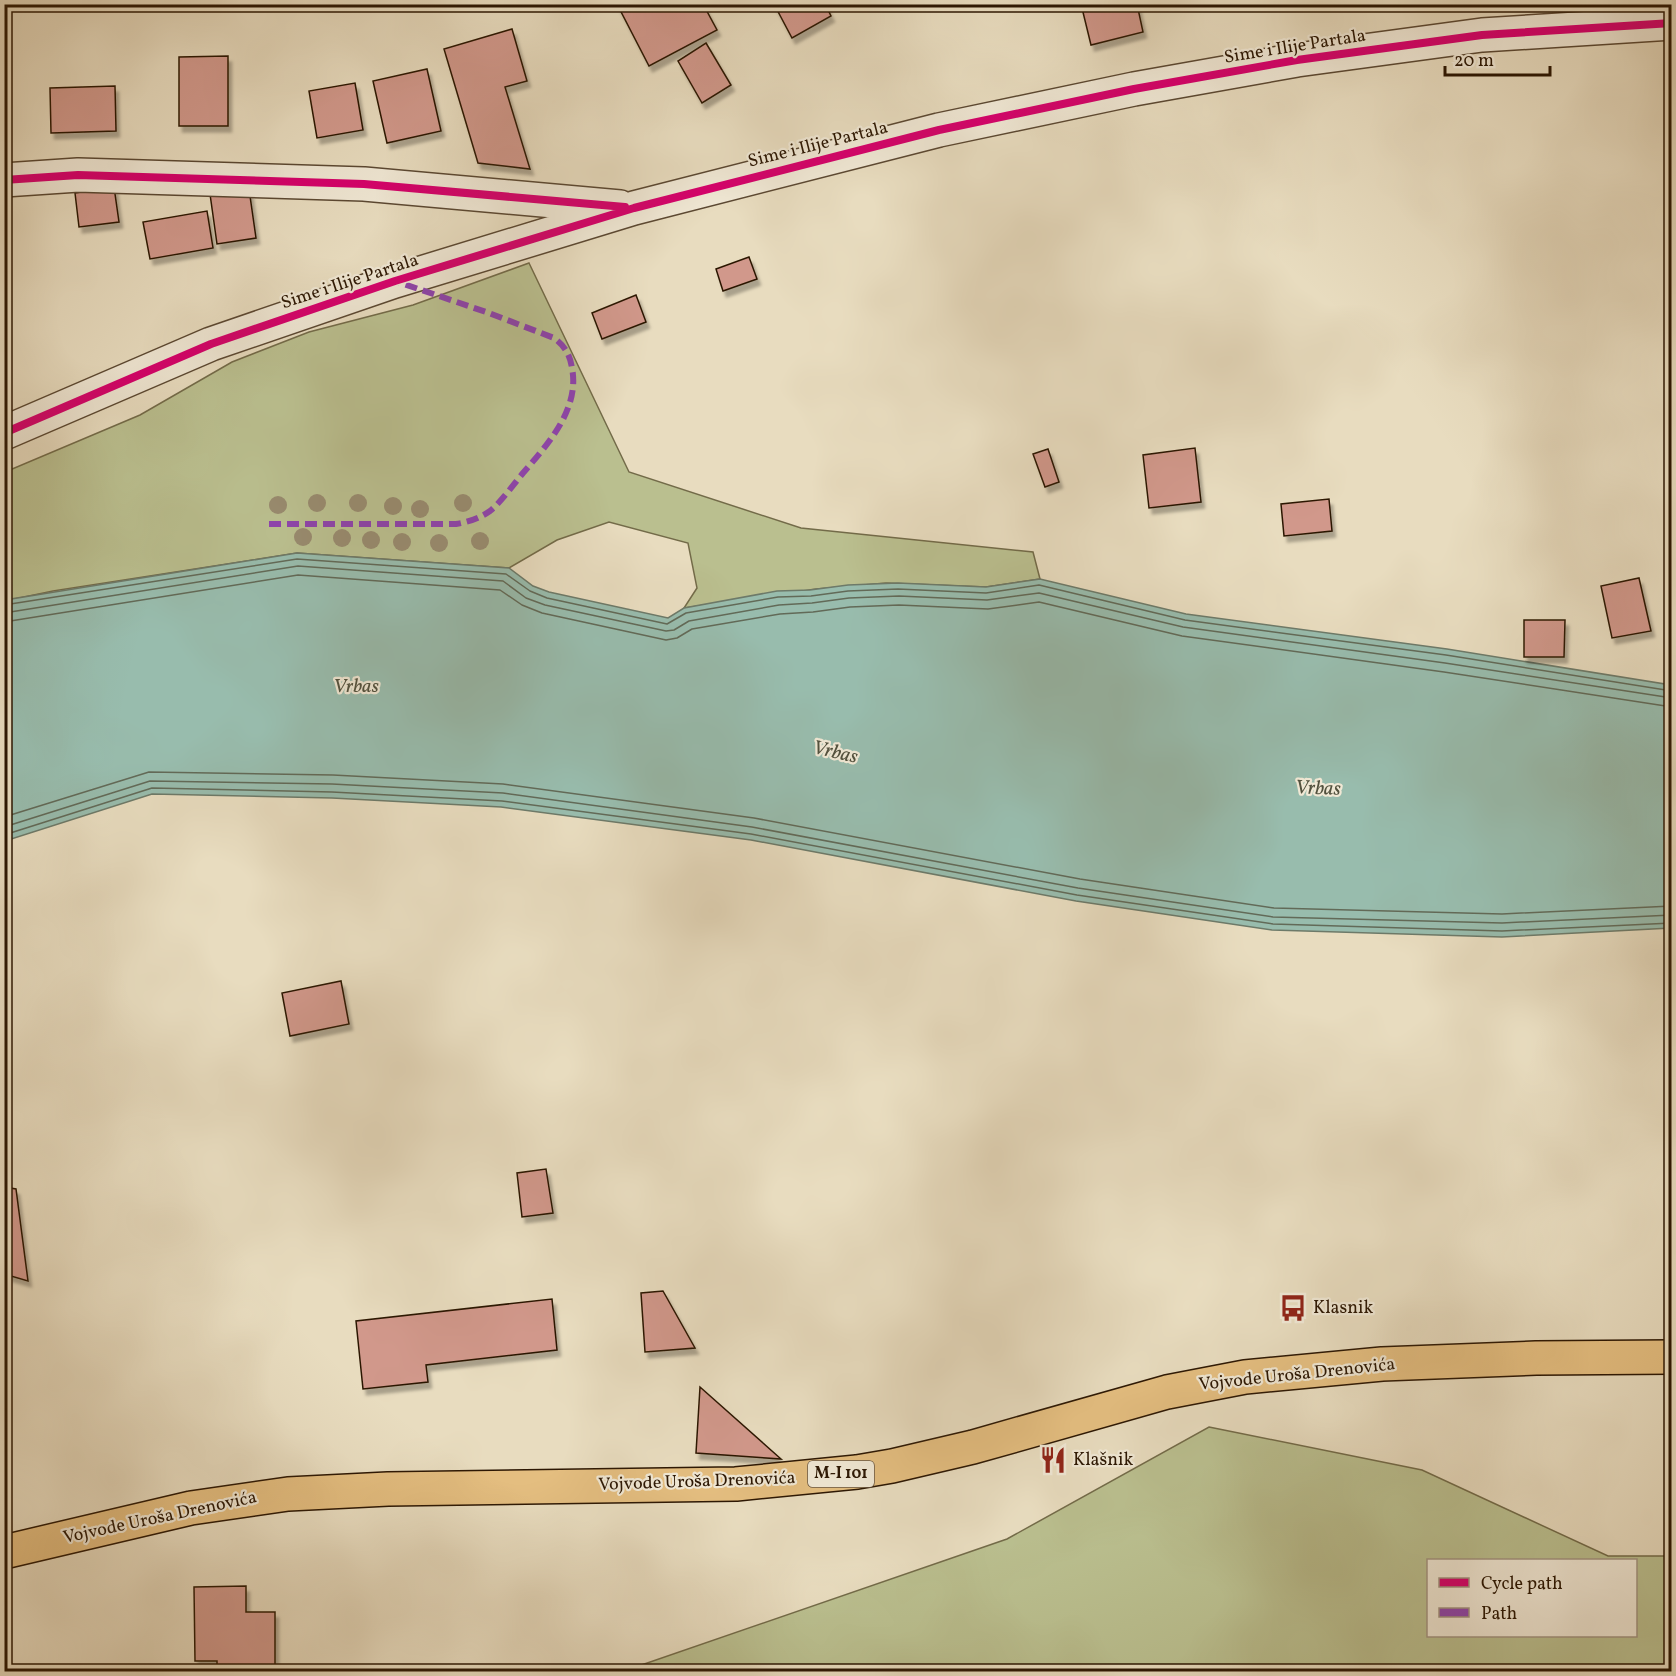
<svg xmlns="http://www.w3.org/2000/svg" width="1676" height="1676" font-family="Vollkorn,serif">
<style>
.green{fill:#babf8f;stroke:#736b49;stroke-width:1.5;fill-rule:evenodd}
.water{fill:#98bcad;stroke:#6d7a69;stroke-width:1.5}
.lines{fill:none;stroke-linecap:round;stroke-linejoin:round}
.shore{stroke:#626a58;stroke-width:1.5}
.building{fill:#d1988b;stroke:#2c1703;stroke-width:1.5;filter:url(#shadow)}
.minor-casing{stroke:#5b4832;stroke-width:36}
.major-casing{stroke:#2c1703;stroke-width:36}
.minor{stroke:#f0e8d5;stroke-width:33}
.major{stroke:#e4be80;stroke-width:33}
.quiet{stroke:#8e44ad;stroke-width:6;stroke-dasharray:12 6;stroke-linecap:butt}
.cycleway-casing{stroke:#f0e8d5;stroke-width:11}
.cycleway{stroke:#d6006c;stroke-width:8}
.tree{fill:#988b6f}
.labels{text-anchor:middle;dominant-baseline:central;stroke-width:4.5;stroke-linejoin:round;paint-order:stroke}
.shield{fill:#f0e8d5;stroke:#675642;stroke-width:1.5}
.shield-label{font-size:16px;font-weight:bold;fill:#2c1703}
.street-label{font-size:18px;fill:#2c1703;stroke:#f0e8d5}
.poi-label{font-size:18px;fill:#2c1703;stroke:#f0e8d5;text-anchor:start}
.water-label{font-size:20px;font-style:italic;fill:#52513e;stroke:#f0e8d5}
</style>
<defs>
<filter id="shadow"><feDropShadow dx="3.5" dy="6" stdDeviation="1.5" flood-color="#0004"/></filter>
</defs>
<rect width="100%" height="100%" fill="#e8dcbf"/>
<filter id="stains"><feTurbulence type="fractalNoise" baseFrequency=".00333" numOctaves="4"/><feColorMatrix values="0 0 0 0 .2 0 0 0 0 .09 0 0 0 0 .02 0 0 0 .5 -.17"/></filter>
<radialGradient id="worn" r=".72"><stop offset=".6" stop-color="#630" stop-opacity="0"/><stop offset="1" stop-color="#630" stop-opacity=".3"/></radialGradient>
<path class="green" d="M529,263L629,472L801,528L1033,552L1040,579L986,587L886,583L816,589L684,608L697,588L688,543L609,522L557,540L509,568L297,553L53,591L5,601V472L140,415L232,362L309,332L413,305Z
M1209,1427L1422,1470L1608,1556H1671V1671H624L1007,1539ZM1428,1560H1636V1636H1428Z"/>
<path class="water" d="M297,553L509,568L533,586L549,592L668,618L684,608L777,591L810,590L848,585L898,583L986,587L1040,579L1186,614L1447,649L1671,685V928L1502,937L1272,930L1076,901L751,840L501,807L332,798L152,794L5,841V600Z"/>
<g class="lines">
<path class="shore" d="M4,605L297,559L506,574L530,591L547,598L667,624L686,613L778,597L811,596L848,591L898,589L986,593L1039,585L1185,620L1446,655L1672,691
M4,613L298,566L503,581L526,598L545,605L666,631L674,630L689,621L779,605L812,603L849,598L899,596L987,600L1039,593L1183,627L1445,663L1672,698
M4,622L298,575L500,590L522,605L542,613L666,640L677,638L692,629L780,614L813,612L850,607L899,605L988,609L1039,602L1182,636L1444,672L1672,707
M4,817L149,772L333,775L503,784L754,818L1080,879L1274,908L1502,914L1672,906
M4,827L150,781L332,784L503,793L752,827L1078,888L1273,917L1502,923L1672,915
M4,835L152,788L332,792L502,801L751,834L1077,895L1273,924L1502,931L1672,923"/>
</g>
<path class="building" d="M617,4H703L717,30L649,66Z
M774,4H825L831,16L792,38Z
M1081,4H1137L1143,32L1091,45Z
M512,29L527,81L505,87L530,169L478,163L444,49Z
M706,43L731,85L702,103L678,61Z
M228,56V126H179V57Z
M427,69L441,131L387,143L373,81Z
M355,83L363,130L317,138L309,91Z
M115,86L116,131L51,133L50,88Z
M114,187L119,222L79,227L75,193Z
M249,189L256,238L217,244L210,194Z
M207,211L213,248L150,259L143,222Z
M749,257L757,279L723,291L716,269Z
M636,295L646,322L602,339L592,313Z
M1195,448L1201,502L1149,508L1143,455Z
M1048,449L1059,482L1045,487L1033,454Z
M1329,499L1332,531L1284,536L1281,504Z
M1639,578L1651,631L1612,638L1601,586Z
M1524,620H1565L1564,657H1524Z
M341,981L349,1024L290,1036L282,993Z
M546,1169L553,1213L522,1217L517,1173Z
M4,1187L16,1189L28,1281L4,1274Z
M663,1291L695,1348L645,1352L641,1293Z
M552,1299L557,1350L426,1365L428,1382L363,1389L356,1321Z
M700,1387L781,1459L696,1453Z
M246,1586V1612H275V1672H217V1661H195L194,1587Z"/>
<g class="lines">
<defs>
<path id="minor" d="M4,180L78,175L364,184L620,207
M4,433L211,344L395,281L634,208L939,130L1134,89L1297,60L1482,35L1672,23"/>
<path id="major" d="M4,1552L191,1508L288,1494L388,1489L736,1484L857,1472L892,1466L973,1447L1167,1392L1245,1377L1382,1364L1536,1358L1672,1357"/>
</defs>
<use href="#minor" class="minor-casing"/>
<use href="#major" class="major-casing"/>
<use href="#minor" class="minor"/>
<use href="#major" class="major"/>
<path class="quiet" d="M269,524H456C468,522 480,518 490,511C502,501 513,485 523,473C548,444 580,409 572,368C570,355 565,346 554,338L489,313L395,281"/>
<defs>
<path id="cycleway" d="M4,180L78,175L364,184L625,207
M4,433L211,344L395,281L634,208L939,130L1134,89L1297,60L1482,35L1672,23"/>
</defs>
<use href="#cycleway" class="cycleway-casing"/>
<use href="#cycleway" class="cycleway"/>
</g>
<g class="tree">
<circle cx="317" cy="503" r="9"/>
<circle cx="358" cy="503" r="9"/>
<circle cx="463" cy="503" r="9"/>
<circle cx="278" cy="505" r="9"/>
<circle cx="393" cy="506" r="9"/>
<circle cx="420" cy="509" r="9"/>
<circle cx="303" cy="537" r="9"/>
<circle cx="342" cy="538" r="9"/>
<circle cx="371" cy="540" r="9"/>
<circle cx="480" cy="541" r="9"/>
<circle cx="402" cy="542" r="9"/>
<circle cx="439" cy="543" r="9"/>
</g>
<defs>
<symbol id="bus-bare" viewBox="-9 -9 18 18"><path d="M-5-6H5V4H4V6H2V4H-2V6H-4V4H-5ZM-3.5-4V0h7V-4ZM-3.5 1.2v1.5H-2V1.2ZM2 1.2v1.5H3.5V1.2Z" fill="#8f2418" stroke="#f0e8d5" stroke-width="2.5" paint-order="stroke"/></symbol>
<symbol id="restaurant-bare" viewBox="-9 -9 18 18"><path d="M-5-6h1v4h1v-4h1v4h1v-4h1v5L-1.5 .5V6h-2V.5L-5-1ZM5-6V6H3V1.5H1.5Q1.5-4 5-6Z" fill="#8f2418" stroke="#f0e8d5" stroke-width="2.5" paint-order="stroke"/></symbol>
</defs>
<g fill-rule="evenodd">
<use href="#bus-bare" x="1274" y="1289" width="38" height="38"/>
<use href="#restaurant-bare" x="1034" y="1441" width="38" height="38"/>
</g>
<g class="labels">
<rect class="shield" x="808" y="1461" width="66" height="26" rx="4.5"/>
<g class="shield-label">
<text x="841" y="1474">M-I 101</text>
</g>
<g class="street-label">
<text transform="translate(1295 47) rotate(-9)">Sime i Ilije Partala</text>
<text transform="translate(818 145) rotate(-14)">Sime i Ilije Partala</text>
<text transform="translate(350 282) rotate(-18)">Sime i Ilije Partala</text>
<text transform="translate(1297 1375) rotate(-6)">Vojvode Uroša Drenovića</text>
<text transform="translate(697 1482) rotate(-2)">Vojvode Uroša Drenovića</text>
<text transform="translate(160 1518) rotate(-12)">Vojvode Uroša Drenovića</text>
</g>
<g class="poi-label">
<text x="1313" y="1308">Klasnik</text>
<text x="1073" y="1460">Klašnik</text>
</g>
<g class="water-label">
<text x="356" y="687">Vrbas</text>
<text transform="translate(835 753) rotate(13)">Vrbas</text>
<text transform="translate(1318 789) rotate(2)">Vrbas</text>
</g>
</g>
<rect width="1676" height="1676" fill="none" stroke="#e8dcbf" stroke-width="24"/>
<rect x="6" y="6" width="1664" height="1664" fill="none" stroke="#2c1703" stroke-width="3"/>
<rect x="12" y="12" width="1652" height="1652" fill="none" stroke="#2c1703" stroke-width="1.5"/>
<rect x="1427" y="1559" width="210" height="78" fill="#f0e8d5" stroke="#a29481" stroke-width="1.5"/>
<rect x="1439" y="1578" width="30" height="9" fill="#d6006c" stroke="#a29481" stroke-width="1.5"/>
<text x="1481" y="1589" font-size="18" fill="#2c1703">Cycle path</text>
<rect x="1439" y="1608" width="30" height="9" fill="#8e44ad" stroke="#a29481" stroke-width="1.5"/>
<text x="1481" y="1619" font-size="18" fill="#2c1703">Path</text>
<path d="M1445 66v9h105v-9" fill="none" stroke="#2c1703" stroke-width="3"/>
<text x="1454" y="66" font-size="18" fill="#2c1703" stroke="#f0e8d5" stroke-width="4.5" paint-order="stroke">20 m</text>
<rect width="100%" height="100%" filter="url(#stains)"/>
<rect width="100%" height="100%" fill="url(#worn)"/>
</svg>
